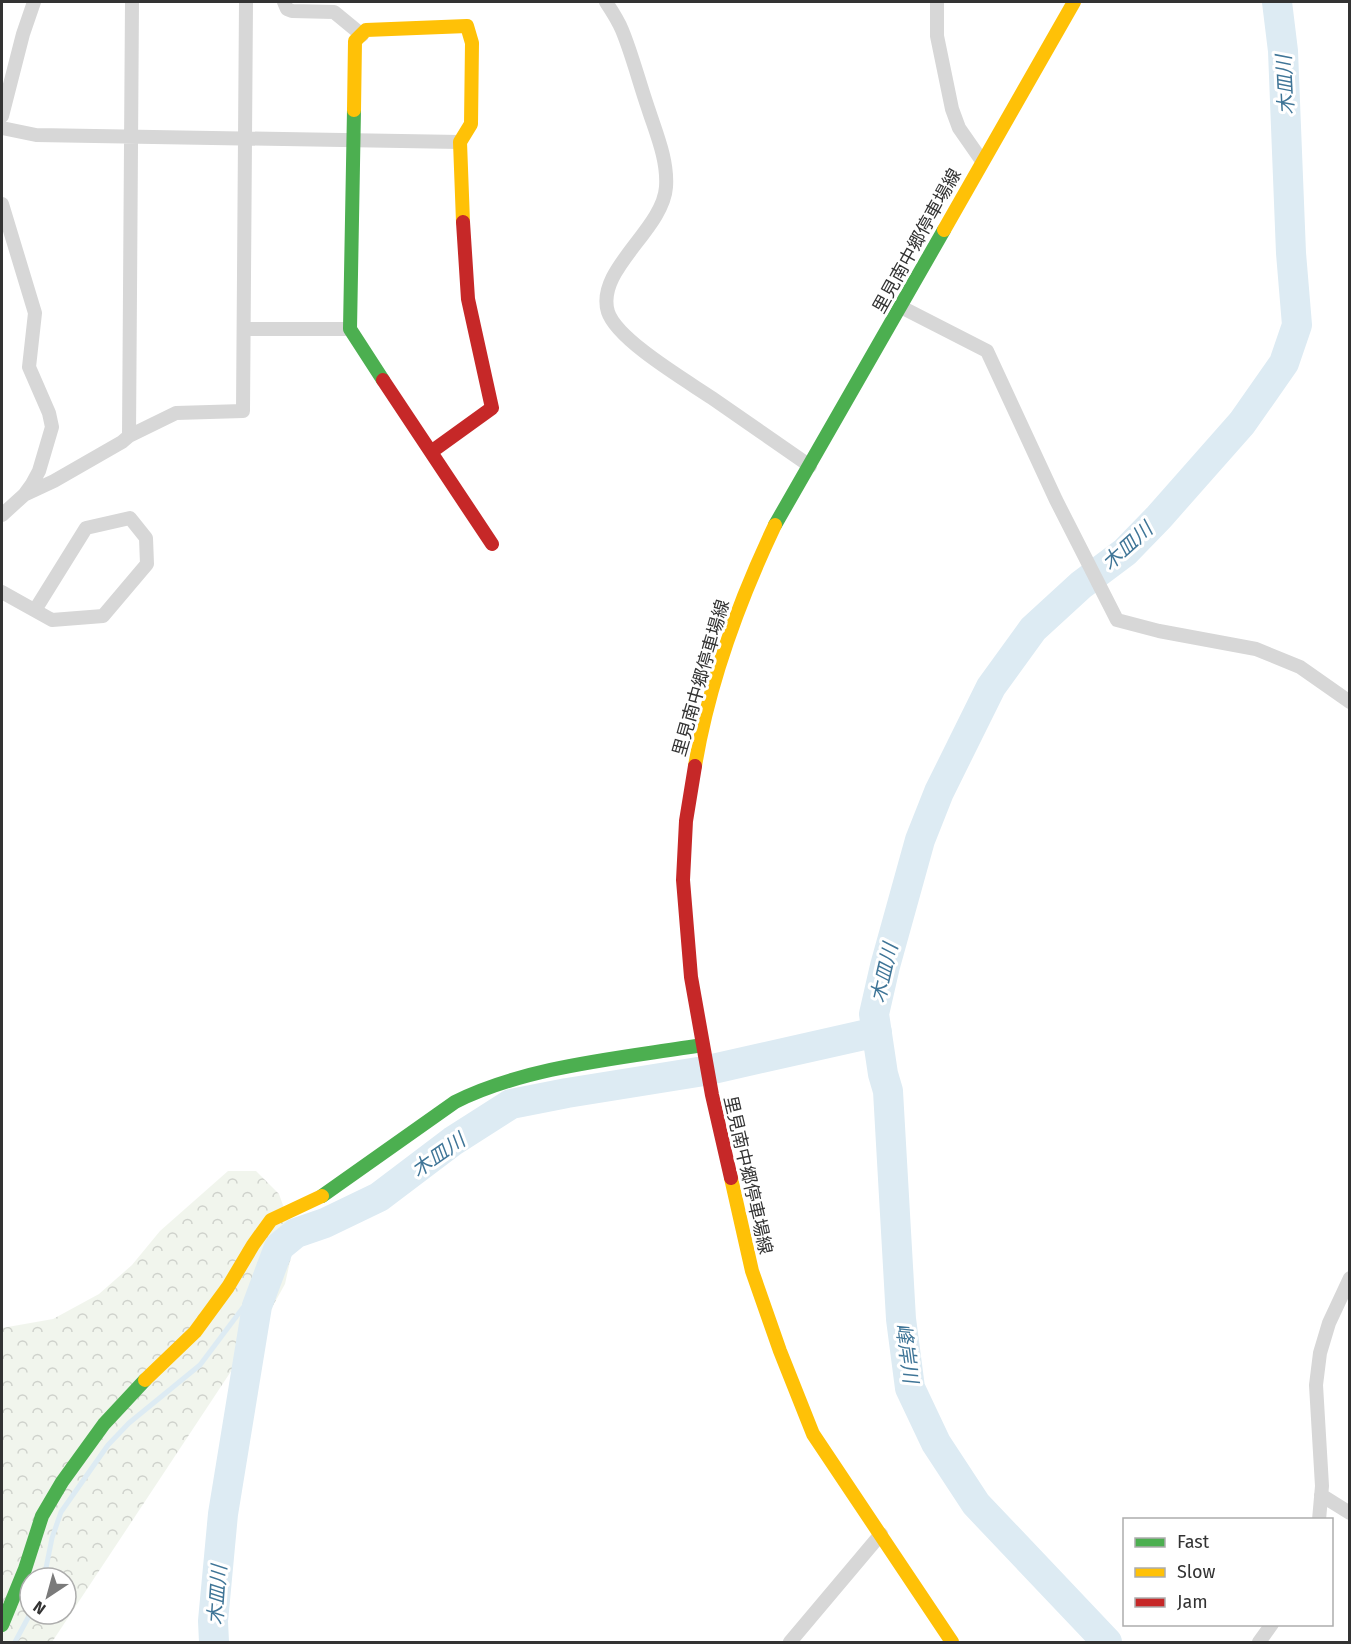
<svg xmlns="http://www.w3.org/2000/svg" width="1351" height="1644" font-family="'Fira Sans','Noto Sans JP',sans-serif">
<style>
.forest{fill:url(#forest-crowns);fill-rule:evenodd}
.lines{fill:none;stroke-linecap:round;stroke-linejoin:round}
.stream{stroke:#ddebf3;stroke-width:5}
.river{stroke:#ddebf3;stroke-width:30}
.street{stroke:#d7d7d7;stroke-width:14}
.fast{stroke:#4caf50;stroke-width:14}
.slow{stroke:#ffc107;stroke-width:14}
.jam{stroke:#c62828;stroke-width:14}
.labels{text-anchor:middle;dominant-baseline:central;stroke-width:6;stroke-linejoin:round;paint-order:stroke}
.street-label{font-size:18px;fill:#333;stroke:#fff}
.water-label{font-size:20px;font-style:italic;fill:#3f7597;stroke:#fff}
</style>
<defs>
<pattern id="forest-crowns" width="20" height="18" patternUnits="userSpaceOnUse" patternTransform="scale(1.5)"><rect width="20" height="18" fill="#f1f5ed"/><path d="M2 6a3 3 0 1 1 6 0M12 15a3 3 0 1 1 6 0" fill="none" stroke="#cfd2cc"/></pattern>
</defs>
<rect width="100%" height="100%" fill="#fff"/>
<path class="forest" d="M228,1171H256L279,1194L295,1239L285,1284L265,1320L52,1642H2V1328L53,1319L99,1294L132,1265L160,1231ZM30,1578H66V1614H30Z"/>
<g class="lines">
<path class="stream" d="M44,1578L52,1538L61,1512L108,1445L129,1423L200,1365L248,1301L269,1276
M15,1642L30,1614"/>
<path class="river" d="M214,1642L213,1621L223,1514L257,1306L279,1247L296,1233L325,1223L379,1197L453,1141L511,1104L567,1093L704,1071L877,1032
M1107,1642L976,1504L936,1443L910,1388L901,1319L888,1091L883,1074L874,1014L885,966L920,840L939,792L991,687L1033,629L1081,585L1125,552L1159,517L1242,423L1284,363L1297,325L1291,253L1283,51L1277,2"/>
<path class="street" d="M284,2L287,9L292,11L334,12L362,35
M606,2C612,11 618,20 622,30C632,54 639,82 648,108C656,133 668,160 666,187C663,230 595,270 608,312C617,340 687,381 712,398C745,421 777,443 810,466
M937,2V36L952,109L959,128L982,161
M2,116L23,34L34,2
M2,128L36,135L460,142
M2,204L35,313L29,367L49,413L52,427L39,471L32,484L24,495L2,515
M901,307L987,351L1056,500L1117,620L1159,631L1256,649L1300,667L1350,702
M244,329H350
M129,436L132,2
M24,495L54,481L122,442L129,436L176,413L243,411L246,2
M2,592L52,620L103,616L147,564L146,538L130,518L86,528L35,610
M1321,1495L1350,1513
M1319,1520L1322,1486L1316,1385L1320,1353L1329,1323L1350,1278
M790,1642L881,1534
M1259,1642L1272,1624"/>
<path class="fast" d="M354,110L350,329L383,380
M775,525L944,230
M322,1196L455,1102C526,1066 623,1058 702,1045
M2,1625L25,1569L42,1516L62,1482L104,1424L145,1380"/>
<path class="slow" d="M354,110L355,41L366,30L467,26L472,43L471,124L460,142L463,222
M944,230L1074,2
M695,766C709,681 739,601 775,525
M731,1178L752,1271L780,1351L813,1434L952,1642
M145,1380L195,1332L228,1287L253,1245L271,1220L322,1196"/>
<path class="jam" d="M383,380L492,544
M431,452L492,408L468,299L463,222
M695,766L686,821L683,880L691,977L712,1095L731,1178"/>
</g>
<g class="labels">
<g class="street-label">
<text transform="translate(917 241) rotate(-61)">里見南中郷停車場線</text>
<text transform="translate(701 678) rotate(-74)">里見南中郷停車場線</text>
<text transform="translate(748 1175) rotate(77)">里見南中郷停車場線</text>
</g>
<g class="water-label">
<text transform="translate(1285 85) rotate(-93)">木皿川</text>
<text transform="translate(1127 546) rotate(-42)">木皿川</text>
<text transform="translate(884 973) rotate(-77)">木皿川</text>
<text transform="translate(438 1155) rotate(-35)">木皿川</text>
<text transform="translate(907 1353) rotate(82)">峰岸川</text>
<text transform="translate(217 1595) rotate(-86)">木皿川</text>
</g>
</g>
<rect width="1351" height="1644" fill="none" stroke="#333333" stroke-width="6"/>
<rect x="1123" y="1518" width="210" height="108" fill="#ffffff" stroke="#adadad" stroke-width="1.5"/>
<rect x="1135" y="1538" width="30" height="9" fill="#4caf50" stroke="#adadad" stroke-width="1.5"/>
<text x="1177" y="1548" font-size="18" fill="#333333">Fast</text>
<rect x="1135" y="1568" width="30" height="9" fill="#ffc107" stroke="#adadad" stroke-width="1.5"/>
<text x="1177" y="1578" font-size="18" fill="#333333">Slow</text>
<rect x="1135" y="1598" width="30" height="9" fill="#c62828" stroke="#adadad" stroke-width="1.5"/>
<text x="1177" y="1608" font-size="18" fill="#333333">Jam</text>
<g transform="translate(48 1596) rotate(216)"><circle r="28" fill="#ffffff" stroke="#adadad" stroke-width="1.5"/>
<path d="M0-4.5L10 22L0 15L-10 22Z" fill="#7a7a7a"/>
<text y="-9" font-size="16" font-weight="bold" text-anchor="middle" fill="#333333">N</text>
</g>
</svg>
